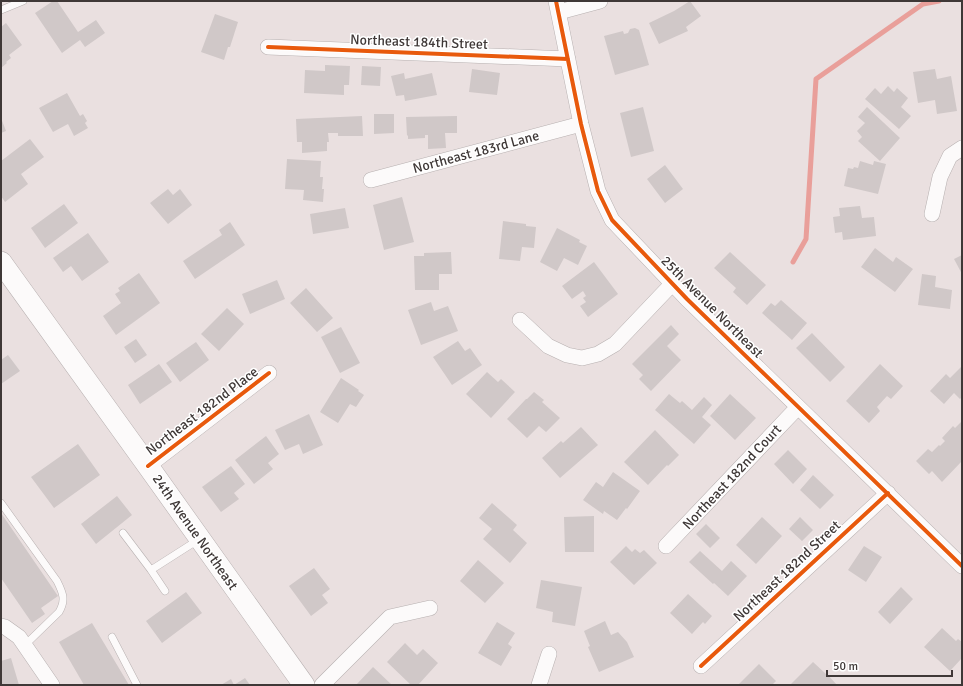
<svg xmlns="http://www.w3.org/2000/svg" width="963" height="686" font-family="Signika,sans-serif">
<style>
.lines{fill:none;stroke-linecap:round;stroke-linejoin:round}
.stream{stroke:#e99f9a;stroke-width:5}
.building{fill:#d0c8c8}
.service-casing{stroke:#b7b0b0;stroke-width:8}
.minor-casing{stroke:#b7b0b0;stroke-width:16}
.secondary-casing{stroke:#b7b0b0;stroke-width:22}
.service{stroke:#fcfafa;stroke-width:7}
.minor{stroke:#fcfafa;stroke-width:15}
.secondary{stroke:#fcfafa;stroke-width:21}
.cycleway-casing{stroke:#fff;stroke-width:6}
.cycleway{stroke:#e8590c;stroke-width:4}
.labels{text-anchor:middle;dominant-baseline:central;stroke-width:3;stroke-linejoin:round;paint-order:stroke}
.street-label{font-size:14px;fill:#3f3837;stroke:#fff}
</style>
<rect width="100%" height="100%" fill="#eae0e0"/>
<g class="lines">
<path class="stream" d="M793,262L806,239L816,79L923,4L939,1"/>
</g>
<path class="building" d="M53,1H57L78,32L96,20L105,33L85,47L80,40L62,53L35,13Z
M690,1L701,16L686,27L688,31L659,44L649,23L674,11Z
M215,14L238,22L230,47H228L224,60L201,52Z
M6,23L22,45L9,55L11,58L6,62L7,63L1,68V27Z
M635,28L639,30L649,65L615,75L604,36L623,31L624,34L628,33L630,29Z
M325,65L350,66L349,85H344V95L304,93L305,70L325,71Z
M362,66L381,67L380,86L361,85Z
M472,69L500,73L497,95L469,92Z
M935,69L937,79L951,76L957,111L937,114L935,100L918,103L913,72Z
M404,73L405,79L432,73L437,95L405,101L404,95L396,96L391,76Z
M888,86L894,92L897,88L908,98L901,107L911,116L899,129L865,99L875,88L881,94Z
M67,93L80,116L83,114L87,121L85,123L88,128L74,136L68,124L53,132L39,108Z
M643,107L654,151L631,157L620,113Z
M867,107L900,138L880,161L858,141L862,137L857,131L865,123L858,117Z
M374,114H394V133L374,134Z
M362,116L363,136H338V133H328L329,142H327V151L302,153V142H297L296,119Z
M457,116V133H445L446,148L428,149V135H425V138L408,139V135L407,136L406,117Z
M1,118L6,131L1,133Z
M30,139L44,157L21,174L28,184L5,202L1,196V161Z
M287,159L321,161L320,177H323L322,189H324L323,202L303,200L304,190L285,189Z
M860,161L873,165L874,161L886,164L878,194L844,186L848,168L853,169L854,167L858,168Z
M665,165L683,189L665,203L647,179Z
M168,189L173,195L180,189L192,205L168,224L150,203Z
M402,197L414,242L384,250L373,205Z
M64,204L78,223L45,248L31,228Z
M860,206L862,218L874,217L876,236L843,240L842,232L835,233L833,217L840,216L839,208Z
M345,208L349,228L313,234L310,214Z
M503,221L526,224V226L536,227L534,248L522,247L520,261L499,259Z
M230,222L245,245L195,279L183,261L222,235L219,230Z
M557,228L580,240L579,242L587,246L578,265L564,258L557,271L540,262Z
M88,233L109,262L82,281L71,266L63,272L53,258Z
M875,248L893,262L896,257L913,269L895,292L861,267Z
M451,252L452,274H439V290H415L414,256H424V253Z
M730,252L766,285L747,305L733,292L736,288L714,268Z
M962,255V274L954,259Z
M594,262L618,294L588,317L580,306L586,302L583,298L586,296L583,291L572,299L562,286Z
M139,273L160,303L116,335L103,316L121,303L115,294L120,291L118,288Z
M922,274L936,276L935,287L952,290L950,309L918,305Z
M277,280L285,299L250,314L242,294Z
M306,288L333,318L317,332L290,303Z
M781,300L807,323L792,340L762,313L771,303L775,306Z
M431,302L434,311L448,306L458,331L421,345L408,310Z
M227,308L244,324L219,351L201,334Z
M671,325L679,334L667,346L681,360L651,391L639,379L643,375L632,364Z
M341,327L360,363L340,373L321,337Z
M812,333L845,367L830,382L796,348Z
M136,339L147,355L135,363L124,347Z
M458,341L465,351L470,348L482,365L452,385L433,357Z
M196,342L209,360L180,382L166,363Z
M8,355L20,371L1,384V360Z
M159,364L172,382L140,404L128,385Z
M880,364L903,386L891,399L887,396L877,407L880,411L869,423L846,401Z
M961,367H962V397L960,399L954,393L944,404L930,391L946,374L950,378Z
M487,372L498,382L501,379L515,392L491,418L466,394Z
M341,378L359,390L358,391L364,395L356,407L350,404L338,423L320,412Z
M534,392L544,400L542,402L560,418L546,432L539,426L527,438L507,419L526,399H527Z
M669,394L680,403L682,401L692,410L704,397L712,405L702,417L711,425L694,444L655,410Z
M730,394L756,418L735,440L710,416Z
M309,414L323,445L303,454L299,444L285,450L275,430Z
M962,421V461L942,482L932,471L929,474L916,461L928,449L932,452L939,445L940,446L945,441L942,438L953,426L955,428Z
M581,427L598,445L560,478L542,458L561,441L563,443Z
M655,430L679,455L668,466L667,465L648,485L624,462Z
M266,436L279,454L268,463L273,469L254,484L235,460Z
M78,444L100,475L54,508L31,477Z
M788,450L807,469L793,484L774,464Z
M231,466L245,484L234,493L239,499L221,512L202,487Z
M613,472L640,491L627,509L626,508L617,520L604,511L603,514L583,500L596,482L603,487Z
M813,475L834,495L820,509L800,490Z
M117,496L132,515L96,544L81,524Z
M492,503L517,525L513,530L527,543L510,563L483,539L492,529L479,518Z
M1,513L58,596L41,608L45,614L32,623L1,578Z
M594,516V552H565L564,517Z
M762,517L782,536L756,564L736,545Z
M800,517L813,530L802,541L789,529Z
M706,524L720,538L710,548L696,534Z
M626,546L632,552L635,549L640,553L644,550L657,563L634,585L610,562Z
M864,546L882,557L866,582L848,570Z
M700,551L722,571L731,561L747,576L728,596L714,583L713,584L689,562Z
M478,560L504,583L485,603L460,581Z
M314,568L330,589L322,595L328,603L311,616L289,586Z
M541,580L582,587L575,626L552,622L553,612L536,608Z
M901,587L913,599L890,624L878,612Z
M186,592L202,613L162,643L146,621Z
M688,594L712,616L705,624L703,622L692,634L670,613Z
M605,621L611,635L618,632L627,642L634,657L599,672L588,647L590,646L584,631Z
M497,622L515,633L508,644L512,647L501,666L478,653Z
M92,623L129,685H84L59,642Z
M942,628L956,641L958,639L962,642V658L950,671L924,647Z
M405,643L417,655L423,649L438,663L418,685H411L387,662Z
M11,658L19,685H1V661Z
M813,662L826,674V673L837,685H790Z
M759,664L776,681L772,685H738Z
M373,667L392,685H356Z
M245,678L250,685H221L231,679L234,685Z"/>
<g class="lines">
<defs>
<path id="service" d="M1,10L23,1
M1,503L57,581C63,593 66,600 59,612L25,645
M123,533L151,570L198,540
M151,570L165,591
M112,637L137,685"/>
<path id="minor" d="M556,1L581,124L598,191L612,220L687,299L962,566
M559,12L600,1
M268,47L568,59
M371,180L581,124
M932,214L940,177L950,156L962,148
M520,320L548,346L567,355L582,358L598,354L615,344L672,284
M148,466L269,373
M666,546L798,407
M1,626L5,627L19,637L52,685
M701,666L888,493
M322,685L390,617L430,608
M539,685L549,654"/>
<path id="secondary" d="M1,262L148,466L304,685"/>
</defs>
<use href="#service" class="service-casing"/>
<use href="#minor" class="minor-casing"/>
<use href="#secondary" class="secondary-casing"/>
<use href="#service" class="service"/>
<use href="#minor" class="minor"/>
<use href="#secondary" class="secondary"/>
<defs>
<path id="cycleway" d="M556,1L581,124L598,191L612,220L687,299L962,566
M268,47L568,59
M148,466L269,373
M701,666L888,493"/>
</defs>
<use href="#cycleway" class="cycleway-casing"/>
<use href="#cycleway" class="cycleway"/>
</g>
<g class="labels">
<g class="street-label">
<text transform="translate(419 42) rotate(2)">Northeast 184th Street</text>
<text transform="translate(476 152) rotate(-15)">Northeast 183rd Lane</text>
<text transform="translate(712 307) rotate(45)">25th Avenue Northeast</text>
<text transform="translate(202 411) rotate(-37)">Northeast 182nd Place</text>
<text transform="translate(732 477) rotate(-47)">Northeast 182nd Court</text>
<text transform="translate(195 532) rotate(55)">24th Avenue Northeast</text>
<text transform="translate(787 571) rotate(-43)">Northeast 182nd Street</text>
</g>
</g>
<rect width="963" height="686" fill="none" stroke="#3f3837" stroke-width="4"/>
<path d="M827 670v6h125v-6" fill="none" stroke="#3f3837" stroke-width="2"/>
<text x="833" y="670" font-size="12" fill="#3f3837" stroke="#ffffff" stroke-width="3" paint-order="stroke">50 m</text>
</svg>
